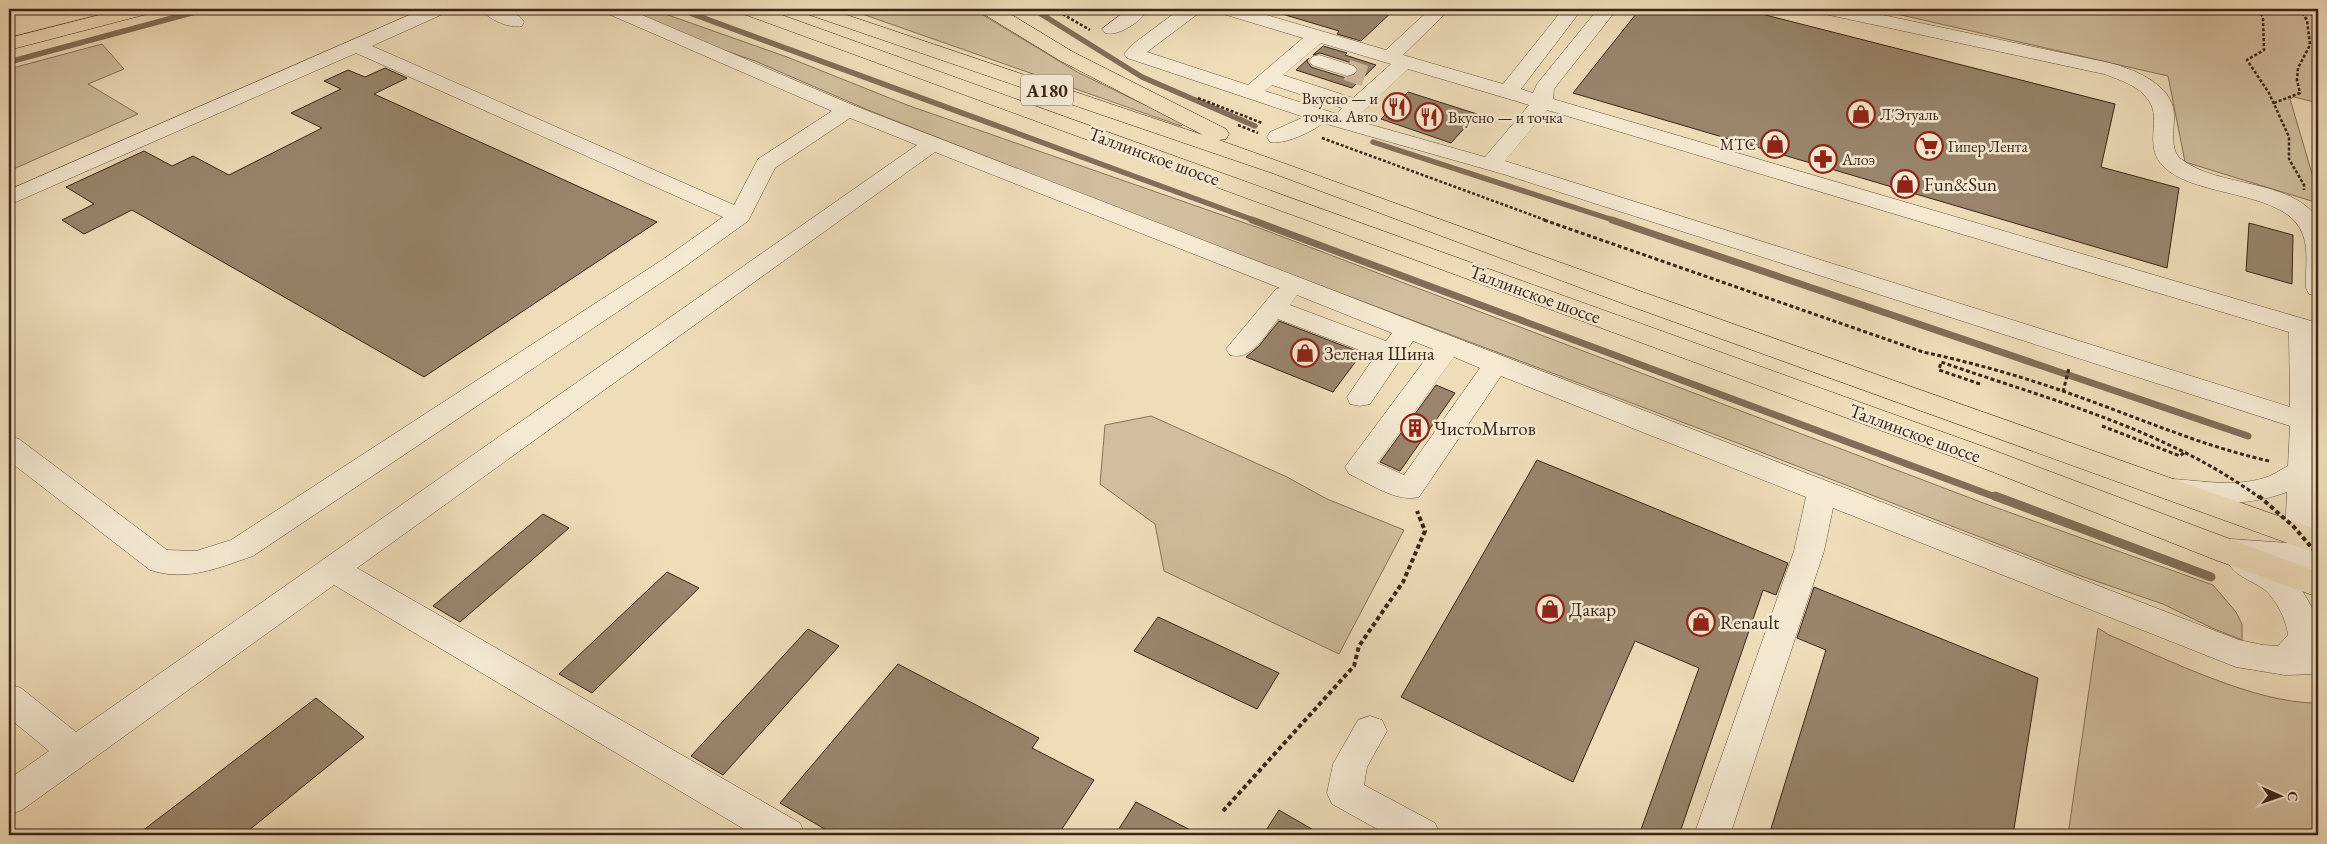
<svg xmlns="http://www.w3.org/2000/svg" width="2327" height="844" font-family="'EB Garamond',serif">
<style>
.green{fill:#d0be9e;stroke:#86725b}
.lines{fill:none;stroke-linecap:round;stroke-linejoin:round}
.stream-far2{stroke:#826e58;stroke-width:5.5}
.stream-far1{stroke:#826e58;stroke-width:7}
.stream{stroke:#826e58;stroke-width:9}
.building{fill:#99856c;stroke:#3b2518}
.minor-tunnel{stroke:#cbb89a;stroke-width:21;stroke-dasharray:21 11;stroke-linecap:butt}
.minor-casing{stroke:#685340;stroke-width:1}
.major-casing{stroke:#3b2518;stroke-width:1}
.path-far2{stroke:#3b2518;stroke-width:2.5;stroke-dasharray:3 2;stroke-linecap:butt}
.path-far1{stroke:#3b2518;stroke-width:3;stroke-dasharray:4 2.5;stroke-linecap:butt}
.path{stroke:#3b2518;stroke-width:4;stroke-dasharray:4.5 3;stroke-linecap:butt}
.minor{fill:#f5e9d2;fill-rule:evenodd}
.major{fill:#efddba;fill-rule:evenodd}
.path-bridge-far1{stroke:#3b2518;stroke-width:3;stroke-dasharray:4 2.5;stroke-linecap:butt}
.path-bridge{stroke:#3b2518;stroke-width:4;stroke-dasharray:4.5 3;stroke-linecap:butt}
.labels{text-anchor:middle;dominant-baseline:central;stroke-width:5;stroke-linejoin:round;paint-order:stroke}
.far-poi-label{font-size:16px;fill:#3b2518;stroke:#f5e9d2;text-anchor:start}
.shield{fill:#f5e9d2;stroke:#736050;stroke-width:1}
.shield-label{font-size:18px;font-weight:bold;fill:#3b2518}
.street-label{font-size:19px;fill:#3b2518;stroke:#f5e9d2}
.poi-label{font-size:19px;fill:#3b2518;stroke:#f5e9d2;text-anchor:start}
</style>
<rect width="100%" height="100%" fill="#efddba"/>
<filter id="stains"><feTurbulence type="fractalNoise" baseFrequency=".004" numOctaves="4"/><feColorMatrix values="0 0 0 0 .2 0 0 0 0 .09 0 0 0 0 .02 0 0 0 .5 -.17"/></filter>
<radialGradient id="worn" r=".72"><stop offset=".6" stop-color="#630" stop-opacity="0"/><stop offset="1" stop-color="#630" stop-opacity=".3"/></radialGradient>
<path class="green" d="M625,9H651L787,57L907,105L1262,229L1986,504L2213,585L2236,612L2242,624V640L2212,628L2163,604L2078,575L1740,444L1123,211L868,110L755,61L712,46Z
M848,9H973L1079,73L1141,103L1185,122L1181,126Z
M1875,9H2318V103L2294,97L2290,99L2318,194V203L2185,162L2168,76Z
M102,44L124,69L88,84L138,114L9,171V69Z
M1151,416L1287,477L1327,499L1404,530L1339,654L1164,571L1155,524L1100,484L1105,425Z
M2098,628L2109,635C2167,659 2256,704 2318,703V835H2068Z"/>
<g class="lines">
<path class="stream-far2" d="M679,9L1256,221
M1033,9L1142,77L1255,126
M9,62L206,9
M1373,142L1616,221"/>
<path class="stream-far1" d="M1252,220L1998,498
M1612,220L2248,436"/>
<path class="stream" d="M1995,496L2211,577"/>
</g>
<path class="building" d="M1282,9H1395L1361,41L1337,34L1339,31L1282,14Z
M1640,9H1742L2115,104L2101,167L2179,188L2167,268L1573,93Z
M1323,46L1347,53L1345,55L1376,65L1352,88L1296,70L1309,58L1307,61L1311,67L1346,78L1356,75L1359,70L1355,64L1320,53L1313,55Z
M385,68L407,78L374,94L657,222L424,377L132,210L84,234L62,220L94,204L66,187L144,151L172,166L193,156L229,175L322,128L291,113L341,89L324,81L348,70L365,77Z
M1408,92L1477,114L1451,143L1381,119Z
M2249,223L2293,235L2292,284L2246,271Z
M1279,321L1362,353L1333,392L1246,357L1259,346Z
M1436,385L1455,393L1400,471L1380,462Z
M1537,460L1788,563L1776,595L1763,590L1679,835H1639L1699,668L1635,641L1573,782L1401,697Z
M543,514L569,528L460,622L433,606Z
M667,572L699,588L592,693L559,674Z
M1814,587L2038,678L2013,835H1769L1826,650L1797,638Z
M1158,617L1279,673L1257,709L1134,651Z
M808,629L839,646L723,775L691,756Z
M898,664L1039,738L1032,748L1094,780L1058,835H835L780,803Z
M316,698L364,737L243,835H137Z
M1136,802L1200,835H1115Z
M1279,810L1322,835H1263Z"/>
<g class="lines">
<path class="minor-tunnel" d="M1347,70L1365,76"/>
<defs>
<path id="minor" d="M423,9H447L445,13L372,46L734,205L758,159L832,111L606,13L604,9H628L855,106L2239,640L2263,645L2278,646L2288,635C2286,619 2277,601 2265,590C2252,580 2235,577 2228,562L2220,559L2216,551L2220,543L2231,539L2289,543L2285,536L2287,492C2253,505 2198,508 2163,498L2159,490L2163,482L2173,479C2202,481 2236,487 2264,478C2272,476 2280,470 2288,466L2290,426L1503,174L1323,123C1312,132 1284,145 1270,142L1267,137L1270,132L1304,117L1127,58L1124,54L1133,44L1180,9H1201L1199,13L1147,52L1248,85L1303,38L1220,13L1218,9H1246L1386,50L1430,9H1450L1403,55L1503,84L1563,9H1582L1521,89L1533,93L1537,84L1598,9H1617L1554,89L1553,99L2318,323V340H2315L2318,421L2315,535L2318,541V573L2299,567L2273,565C2278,568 2283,570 2287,573C2303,588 2327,625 2316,646H2318V674L2285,675L2236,667L1833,508L1824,551L1730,835H1694L1794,551L1806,497L1501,376L1419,497C1397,503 1369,483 1349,474L1345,467L1433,349L1413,341L1370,404L1360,406L1350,404L1347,397L1375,356L1278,319C1265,335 1252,361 1230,355L1226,349L1276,289L1280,288L935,152L357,568L800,823L805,835H754L334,585L22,810L9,815V779L49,751L9,718V684L21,688L76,732L917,145L850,118L775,168L748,221L680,270L253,556C218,568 187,582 150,570L9,461V436L19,439L167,550L196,551L231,540L662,260L723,217L356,53L9,205V190ZM1321,43L1391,64L1353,98L1283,75ZM1408,69L1529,105L1485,157L1354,120ZM1272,85L1342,108L1337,114L1265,91ZM1547,110L2289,332L2290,407L1505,161ZM1297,295L1392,333L1386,341L1290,305ZM1454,357L1480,368L1404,475L1377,463Z
M481,9C496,9 515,8 524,22L522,26C510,29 487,19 481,9Z
M1128,9H1149C1141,21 1119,37 1105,33L1102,29Z
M1820,9H1854L2110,63C2133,69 2166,82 2173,107C2177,122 2167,148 2181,159C2218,188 2291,178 2318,219V296L2309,294L2306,288C2305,271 2309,251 2303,235C2288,189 2194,199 2163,166C2143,145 2162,120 2149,101C2140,86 2120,80 2104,74L1829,15L1822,13Z
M1319,55L1354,66L1357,70L1354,74L1347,76L1312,65L1309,61L1312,57Z
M1370,716L1382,720L1387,731L1367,767L1364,785L1435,823L1440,835H1388L1332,804L1327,793L1333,764L1358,720Z"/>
<path id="major" d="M123,9H153L151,13L9,50V38Z
M739,9H765L1990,449L2318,572V597L2213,559L1970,463L741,13Z
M802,9H829L1203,135L1059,60L982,13L980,9H1002L1073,52L1226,129L1229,134L1226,139L1219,140L1637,290L2318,530V554L1619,302L1275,174L804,13Z"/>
</defs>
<use href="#minor" class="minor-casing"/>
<use href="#major" class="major-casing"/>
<path class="path-far2" d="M1054,9L1090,30
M2259,9L2263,18L2264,50L2247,60L2269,93L2289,137V159L2304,185V190
M1198,98L1262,123
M2274,103L2300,93L2297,80L2298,68L2310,45L2307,20L2302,13V9
M1238,125L1258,133
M1322,138L1548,221"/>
<path class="path-far1" d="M1544,220L1923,352C1974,363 2024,377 2074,395C2139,418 2202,446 2269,461
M2063,392L2069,368
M2102,426L2180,456L2186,451"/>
<path class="path" d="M1223,811L1354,666L1359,646L1403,582L1425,531L1417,511"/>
<use href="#minor" class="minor"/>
<use href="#major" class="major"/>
<path class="path-bridge-far1" d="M1980,384L1939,370L1941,362C2050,400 2166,429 2260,498"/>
<path class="path-bridge" d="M2259,496L2294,527L2318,555"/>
</g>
<defs>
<symbol id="restaurant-ring" viewBox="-11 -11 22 22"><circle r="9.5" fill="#f5e9d2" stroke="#8f2418" stroke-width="1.5"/><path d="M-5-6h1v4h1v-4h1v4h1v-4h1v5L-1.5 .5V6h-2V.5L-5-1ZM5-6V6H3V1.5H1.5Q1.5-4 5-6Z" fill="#8f2418"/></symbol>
<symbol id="shop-ring" viewBox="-11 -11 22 22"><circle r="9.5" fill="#f5e9d2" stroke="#8f2418" stroke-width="1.5"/><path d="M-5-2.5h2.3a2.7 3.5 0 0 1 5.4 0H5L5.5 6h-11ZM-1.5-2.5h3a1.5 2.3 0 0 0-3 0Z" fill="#8f2418"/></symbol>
<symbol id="supermarket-ring" viewBox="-11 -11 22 22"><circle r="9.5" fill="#f5e9d2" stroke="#8f2418" stroke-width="1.5"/><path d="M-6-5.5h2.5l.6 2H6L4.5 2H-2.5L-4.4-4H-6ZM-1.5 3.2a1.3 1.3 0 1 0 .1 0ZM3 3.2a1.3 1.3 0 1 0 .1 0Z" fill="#8f2418"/></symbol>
<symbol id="pharmacy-ring" viewBox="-11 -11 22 22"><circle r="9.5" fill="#f5e9d2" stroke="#8f2418" stroke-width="1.5"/><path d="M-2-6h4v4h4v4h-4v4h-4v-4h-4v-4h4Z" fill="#8f2418"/></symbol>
<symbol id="building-ring" viewBox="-11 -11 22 22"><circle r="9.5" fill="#f5e9d2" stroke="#8f2418" stroke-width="1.5"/><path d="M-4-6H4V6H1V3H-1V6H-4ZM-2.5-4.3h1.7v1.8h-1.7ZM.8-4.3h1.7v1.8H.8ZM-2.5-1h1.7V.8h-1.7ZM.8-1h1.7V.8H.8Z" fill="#8f2418"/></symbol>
</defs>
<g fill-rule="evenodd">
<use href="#restaurant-ring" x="1381" y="91" width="32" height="32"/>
<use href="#shop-ring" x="1845" y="98" width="32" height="32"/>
<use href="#restaurant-ring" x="1413" y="101" width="32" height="32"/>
<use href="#shop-ring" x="1759" y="128" width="32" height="32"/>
<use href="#supermarket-ring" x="1913" y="130" width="32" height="32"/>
<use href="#pharmacy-ring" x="1807" y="143" width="32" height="32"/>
<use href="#shop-ring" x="1889" y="168" width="32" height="32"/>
<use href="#shop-ring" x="1289" y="337" width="32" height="32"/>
<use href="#building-ring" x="1399" y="412" width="32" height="32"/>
<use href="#shop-ring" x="1534" y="593" width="32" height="32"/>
<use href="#shop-ring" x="1685" y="606" width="32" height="32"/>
</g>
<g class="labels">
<g class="far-poi-label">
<text x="1378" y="98" text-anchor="end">Вкусно — и<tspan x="1378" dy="18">точка. Авто</tspan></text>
<text x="1880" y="114">Л'Этуаль</text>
<text x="1448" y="117">Вкусно — и точка</text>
<text x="1756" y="144" text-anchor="end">МТС</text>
<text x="1948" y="146">Гипер Лента</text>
<text x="1842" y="159">Алоэ</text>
</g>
<rect class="shield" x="1021" y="74.5" width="52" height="31" rx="4"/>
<g class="shield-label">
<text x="1047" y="90">A180</text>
</g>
<g class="street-label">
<text transform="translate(1154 156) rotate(20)">Таллинское шоссе</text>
<text transform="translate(1535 294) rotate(20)">Таллинское шоссе</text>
<text transform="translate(1915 433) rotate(20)">Таллинское шоссе</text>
</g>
<g class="poi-label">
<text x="1924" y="184">Fun&amp;Sun</text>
<text x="1324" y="353">Зеленая Шина</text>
<text x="1434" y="428">ЧистоМытов</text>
<text x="1569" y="609">Дакар</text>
<text x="1720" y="622">Renault</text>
</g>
</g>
<rect width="2327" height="844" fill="none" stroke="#efddba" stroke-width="30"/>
<rect x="10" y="10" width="2307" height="824" fill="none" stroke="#3b2518" stroke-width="2.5"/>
<rect x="15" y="15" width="2297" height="814" fill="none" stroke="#3b2518"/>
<g transform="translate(2280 796) rotate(92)" stroke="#f5e9d2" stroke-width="4" paint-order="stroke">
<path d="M0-4L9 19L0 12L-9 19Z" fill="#3b2518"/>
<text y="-8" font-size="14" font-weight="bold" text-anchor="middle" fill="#3b2518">С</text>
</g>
<rect width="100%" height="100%" filter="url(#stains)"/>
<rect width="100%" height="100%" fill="url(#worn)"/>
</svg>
